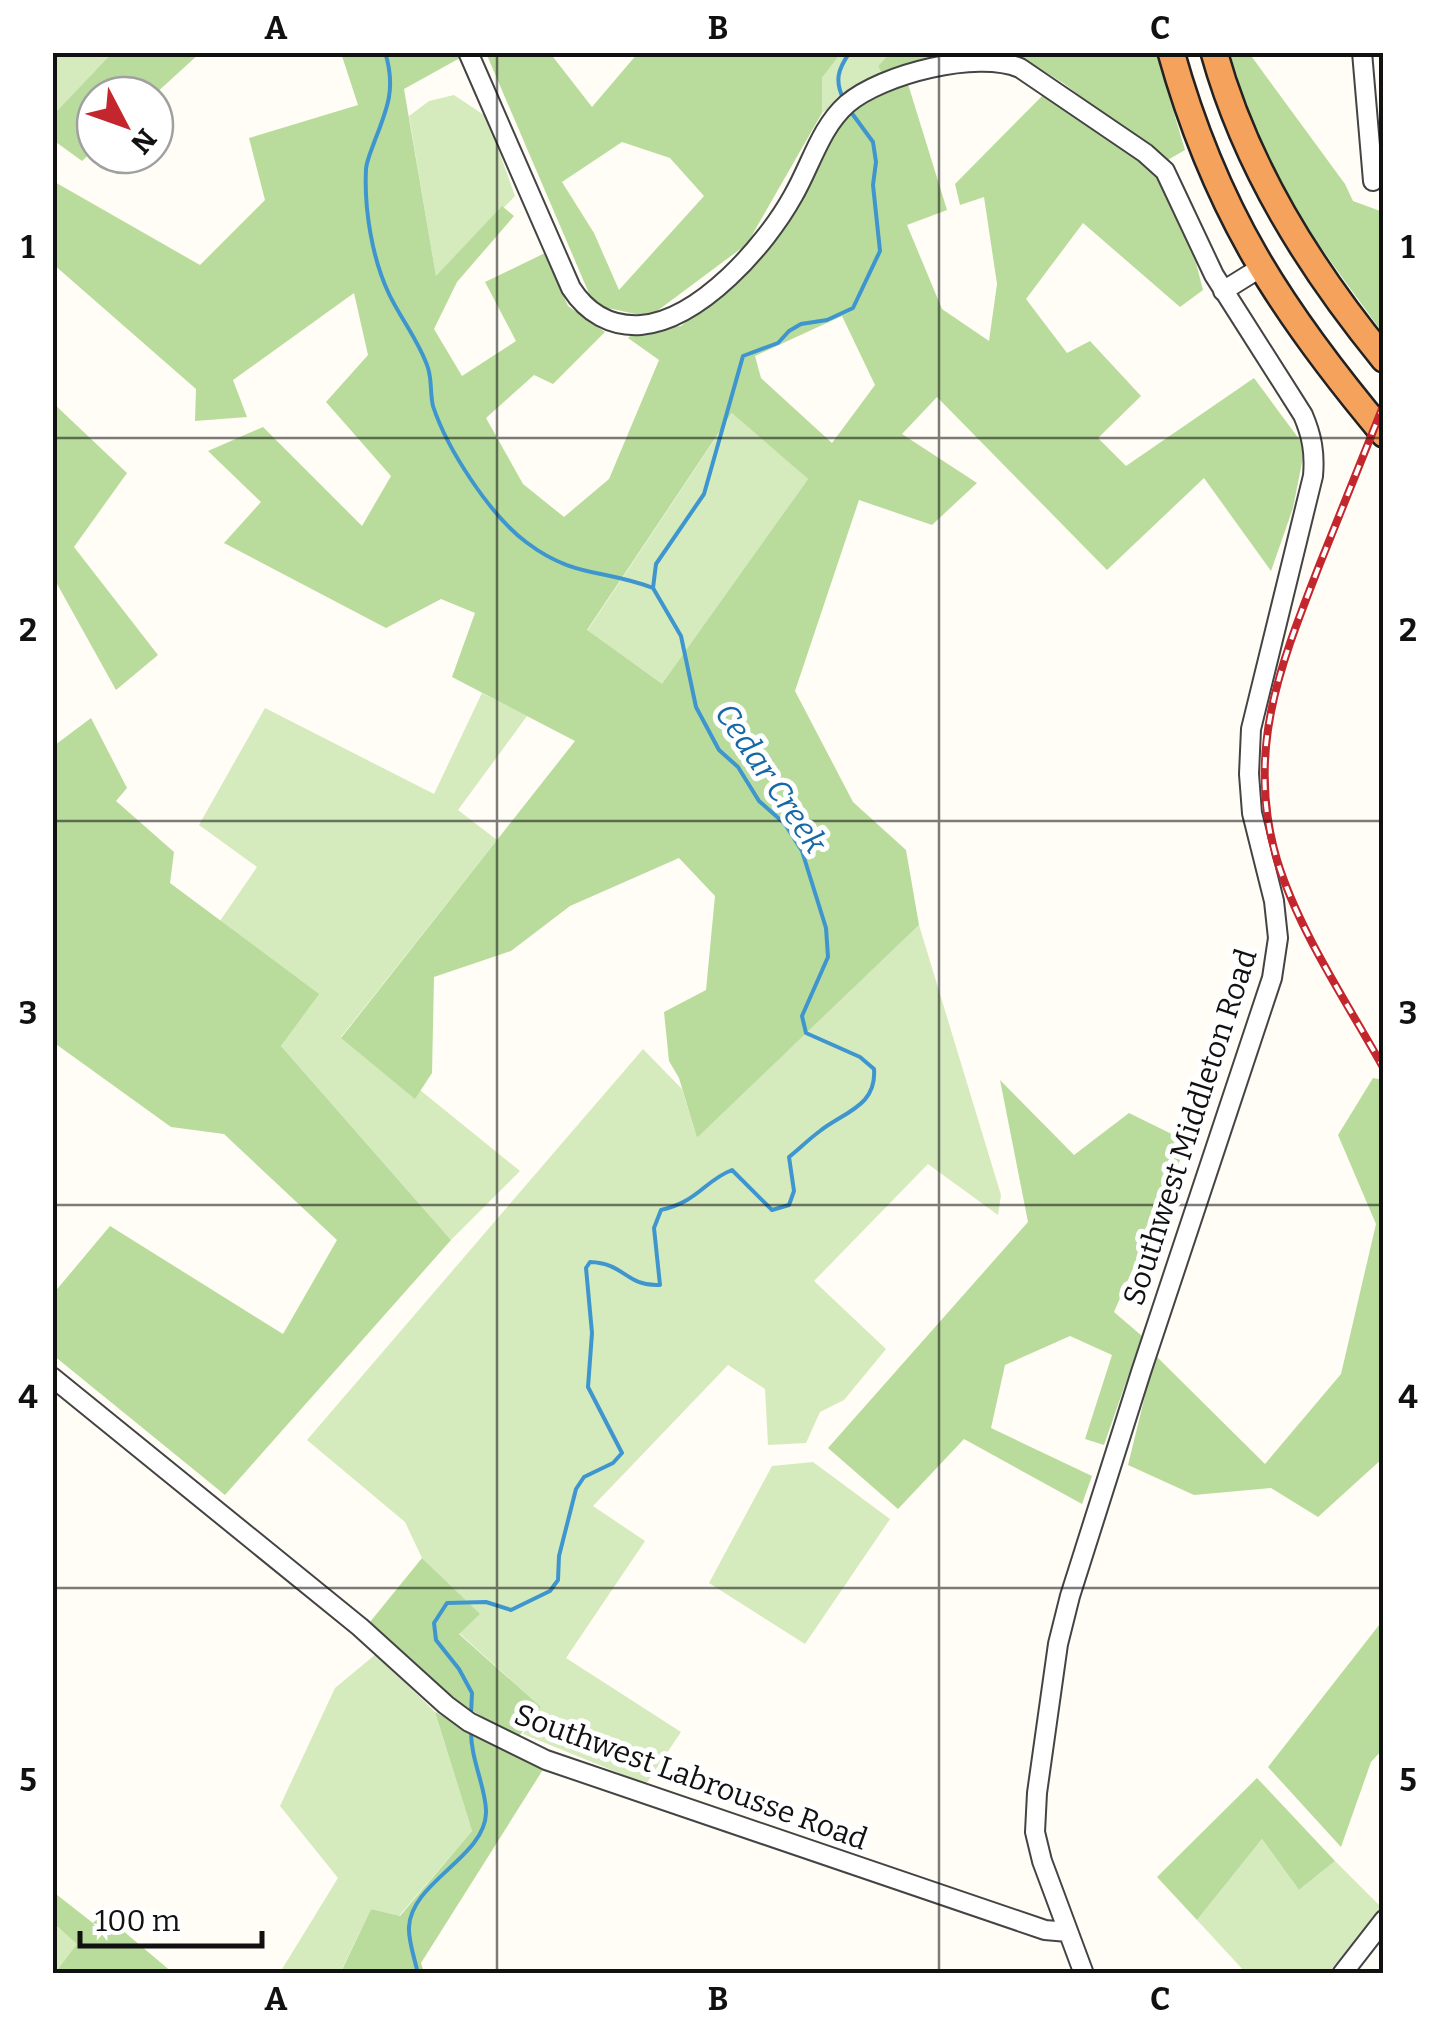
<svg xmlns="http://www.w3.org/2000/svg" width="1436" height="2026" font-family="Bitter,serif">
  <rect width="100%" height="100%" fill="#fffdf5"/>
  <path fill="#d5ebbd" d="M 53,53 L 112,53 L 53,115 Z
    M 841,53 L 890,53 L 878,66 L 882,74 L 822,113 L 822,78 Z
    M 454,95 L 487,117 L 515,196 L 436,277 L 409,116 L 429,101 Z
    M 733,412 L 808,479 L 662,685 L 587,631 Z
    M 482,693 L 527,716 L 458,810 L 497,840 L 341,1037 L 415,1098 L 420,1090 L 520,1171 L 451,1240 L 281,1046 L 318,994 L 220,921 L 257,867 L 199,825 L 265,708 L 434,794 Z
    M 919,925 L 1001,1195 L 998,1215 L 928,1164 L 814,1281 L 886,1349 L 844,1400 L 820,1412 L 806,1443 L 768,1445 L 765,1389 L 728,1365 L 593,1506 L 645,1541 L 566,1658 L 681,1732 L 646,1784 L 523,1734 L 541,1707 L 459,1633 L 479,1614 L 422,1558 L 405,1522 L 307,1440 L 643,1049 L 682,1089 L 697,1138 Z
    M 813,1462 L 890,1519 L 805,1644 L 709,1583 L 772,1466 Z
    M 376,1654 L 435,1712 L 472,1831 L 399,1916 L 371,1909 L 340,1973 L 279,1974 L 338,1878 L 280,1806 L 335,1688 Z
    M 1262,1839 L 1299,1890 L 1335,1861 L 1382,1908 L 1328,1973 L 1246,1973 L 1197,1920 Z
    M 52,1923 L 78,1944 L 55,1973 L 53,1973 Z"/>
  <path fill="#b9dc9c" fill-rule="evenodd" d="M 112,53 L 200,53 L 154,95 L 95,95 L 95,149 L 82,161 L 53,140 L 53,115 Z
    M 341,53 L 469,53 L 404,89 L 436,276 L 502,206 L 514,216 L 457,282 L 434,329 L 462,376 L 516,341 L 485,282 L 545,253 L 568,306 L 605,332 L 553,384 L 534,375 L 486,418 L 523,484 L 564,517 L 609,479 L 659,360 L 628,338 L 636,331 L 681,326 L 760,258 L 838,121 L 870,97 L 908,84 L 947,210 L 907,225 L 942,309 L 989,341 L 997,284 L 984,197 L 960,205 L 955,184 L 1046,92 L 1162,174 L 1188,232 L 1203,290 L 1180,307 L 1083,223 L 1026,299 L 1067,353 L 1090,341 L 1141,396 L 1098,438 L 1126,466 L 1254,378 L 1305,447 L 1293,508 L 1271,571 L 1204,478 L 1107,570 L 937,397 L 902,434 L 977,483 L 932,525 L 859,500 L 795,691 L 853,802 L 906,850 L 919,925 L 697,1138 L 679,1078 L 669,1061 L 664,1012 L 706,990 L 715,896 L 679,858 L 570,906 L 511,951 L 434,977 L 432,1073 L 415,1099 L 341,1038 L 575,741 L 452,677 L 475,613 L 441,599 L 386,628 L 224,543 L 261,502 L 208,451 L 263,427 L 362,526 L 391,476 L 326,402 L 368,355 L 354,293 L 233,380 L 247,417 L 195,421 L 196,389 L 53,264 L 53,181 L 200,265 L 265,200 L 249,138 L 358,105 ZM 842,316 L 875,385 L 832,443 L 761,378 L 755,356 ZM 732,413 L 808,479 L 662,684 L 587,630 Z
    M 486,53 L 550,53 L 592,107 L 638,53 L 841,53 L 822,78 L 822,113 L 747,244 L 649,317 L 594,305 ZM 622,142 L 670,158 L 704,196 L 619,290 L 594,233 L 562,182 Z
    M 890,53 L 956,53 L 882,74 L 878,66 Z
    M 1015,53 L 1156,53 L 1185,150 L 1166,161 L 1063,83 Z
    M 1230,53 L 1249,53 L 1345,184 L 1353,201 L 1383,212 L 1383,334 C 1356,295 1326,258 1302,218 C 1270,168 1246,109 1230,53 Z
    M 52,402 L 127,473 L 74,547 L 158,655 L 116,690 L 56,582 L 53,584 Z
    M 91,718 L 127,788 L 116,801 L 174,852 L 170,883 L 319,994 L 281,1046 L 451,1240 L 225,1495 L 53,1355 L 53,1294 L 110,1226 L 283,1334 L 337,1240 L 224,1134 L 171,1127 L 53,1042 L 53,744 L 55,745 Z
    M 1373,1078 L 1383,1080 L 1383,1458 L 1318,1517 L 1271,1488 L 1194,1495 L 1128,1465 L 1155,1355 L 1265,1464 L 1341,1374 L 1376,1224 L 1338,1135 Z
    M 1000,1080 L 1074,1155 L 1129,1113 L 1188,1142 L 1114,1312 L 1142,1336 L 1104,1445 L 1085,1439 L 1112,1355 L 1070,1336 L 1005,1365 L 991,1428 L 1092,1476 L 1082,1504 L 964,1439 L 898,1509 L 828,1448 L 1028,1222 Z
    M 422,1558 L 480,1614 L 459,1634 L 541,1707 L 517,1739 L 445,1693 L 370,1622 Z
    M 1383,1620 L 1383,1749 L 1371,1762 L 1341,1847 L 1268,1767 Z
    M 435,1712 L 544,1768 L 421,1963 L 424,1973 L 392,1973 L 391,1970 L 388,1973 L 340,1974 L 371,1909 L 400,1916 L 472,1831 Z
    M 1257,1778 L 1335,1861 L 1299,1890 L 1262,1839 L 1197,1920 L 1157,1877 Z
    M 52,1891 L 93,1923 L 102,1913 L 173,1973 L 55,1973 L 77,1944 L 53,1923 Z"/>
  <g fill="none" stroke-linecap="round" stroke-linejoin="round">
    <path stroke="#3f96cf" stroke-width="4" d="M 385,52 C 396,87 388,107 375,140 C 372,149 367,159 366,169 C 364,209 372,258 389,294 C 401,319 420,343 428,368 C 432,380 430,394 433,406 C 447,449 490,515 526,542 C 573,578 603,569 653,588
      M 844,100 C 834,81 838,69 850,52
      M 471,1714 L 472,1693 L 459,1669 L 436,1640 L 434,1623 L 447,1603 L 486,1602 L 511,1610 L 550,1591 L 558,1580 L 559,1556 L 576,1489 L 584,1477 L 613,1463 L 622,1453 L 588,1387 L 592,1333 L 586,1268 L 590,1262 C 625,1263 626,1287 660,1285 L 654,1228 L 661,1210 C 699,1201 704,1181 732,1170 L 772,1210 L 789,1205 L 794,1191 L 789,1157 C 799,1149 809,1139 820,1131 C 844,1112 877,1106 874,1069 L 860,1057 L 806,1033 L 802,1016 L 828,957 L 826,928 L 802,851 L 785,824 L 759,801 L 738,767 L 719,750 L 696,707 L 681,636 L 653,588 L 656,564 L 704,494 L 743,356 L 778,343 L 789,331 L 801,324 L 827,320 L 853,308 L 880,251 L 873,185 L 876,162 L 873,142 L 851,112
      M 418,1974 C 415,1959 408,1941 409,1927 C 411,1882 485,1857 486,1813 C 487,1790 470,1759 471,1729"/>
    <g stroke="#444" stroke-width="22">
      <path id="minor" d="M 468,52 L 571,288 C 587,313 611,327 641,325 C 700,320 766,245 793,196 C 811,165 820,128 847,104 C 882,74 977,50 1020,68 L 1145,153 L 1165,171 L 1214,275 L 1303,415 C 1312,436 1315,453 1313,476 L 1251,729 L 1249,774 L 1252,813 L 1274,901 L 1278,938 L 1272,978 L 1141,1372 L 1070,1596 L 1058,1644 L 1037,1793 L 1035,1832 L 1042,1861 L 1084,1974
        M 1362,52 L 1373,181
        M 1223,291 L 1260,268
        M 52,1377 L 360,1627 L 446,1705 L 469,1722 L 546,1760 L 1045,1930 L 1068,1932
        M 1342,1974 L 1384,1920"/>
    </g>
    <g stroke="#222" stroke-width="30">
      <path id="highway" d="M 1171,52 C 1215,210 1280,310 1384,434
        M 1214,52 C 1246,167 1309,267 1384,359"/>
    </g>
    <use href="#minor" stroke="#fff" stroke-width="18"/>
    <use href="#highway" stroke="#f5a25d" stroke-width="25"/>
    <g stroke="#c4262e" stroke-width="8">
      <path id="rail" d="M 1384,404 C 1362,458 1341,512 1319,566 C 1280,666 1245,752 1277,860 C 1299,932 1348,1004 1384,1069"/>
    </g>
    <use href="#rail" stroke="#fff" stroke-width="4" stroke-dasharray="11" stroke-linecap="butt"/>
  </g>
  <path fill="none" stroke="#111" stroke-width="2.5" stroke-opacity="0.55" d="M 497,52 L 497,1974M 939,52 L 939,1974M 52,438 L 1384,438M 52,821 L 1384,821M 52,1205 L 1384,1205M 52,1588 L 1384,1588"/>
  <g text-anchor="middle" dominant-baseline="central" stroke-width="10" stroke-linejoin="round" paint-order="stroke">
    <g font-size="30" fill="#111" stroke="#fff">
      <text transform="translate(1190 1127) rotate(-72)">Southwest Middleton Road</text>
      <text transform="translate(691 1777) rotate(20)">Southwest Labrousse Road</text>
    </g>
    <g font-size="32" font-style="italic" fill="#1768a6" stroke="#fff">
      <text transform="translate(771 778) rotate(56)">Cedar Creek</text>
    </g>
  </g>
  <rect width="1436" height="2026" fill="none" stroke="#ffffff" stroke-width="110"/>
  <g transform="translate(125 125) rotate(131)"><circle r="48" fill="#ffffff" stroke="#a0a0a0" stroke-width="2.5"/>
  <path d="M0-8L18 38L0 25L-18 38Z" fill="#c4262e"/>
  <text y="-15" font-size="28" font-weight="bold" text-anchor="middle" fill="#111111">N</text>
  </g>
  <path d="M80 1931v15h182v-15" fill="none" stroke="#111111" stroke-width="5"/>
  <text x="95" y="1931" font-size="30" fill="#111111" stroke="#ffffff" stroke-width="8" paint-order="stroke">100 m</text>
  <rect x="55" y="55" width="1326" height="1916" fill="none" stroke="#111" stroke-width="4"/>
  <g font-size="32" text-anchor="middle" font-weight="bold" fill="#111">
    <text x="276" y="39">A</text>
    <text x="718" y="39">B</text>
    <text x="1160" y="39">C</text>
    <text x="28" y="258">1</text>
    <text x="1408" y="258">1</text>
    <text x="28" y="641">2</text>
    <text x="1408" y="641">2</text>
    <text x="28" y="1024">3</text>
    <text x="1408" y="1024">3</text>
    <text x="28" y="1408">4</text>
    <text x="1408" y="1408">4</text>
    <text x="28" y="1791">5</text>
    <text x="1408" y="1791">5</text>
    <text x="276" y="2010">A</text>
    <text x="718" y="2010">B</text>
    <text x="1160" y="2010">C</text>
  </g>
</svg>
